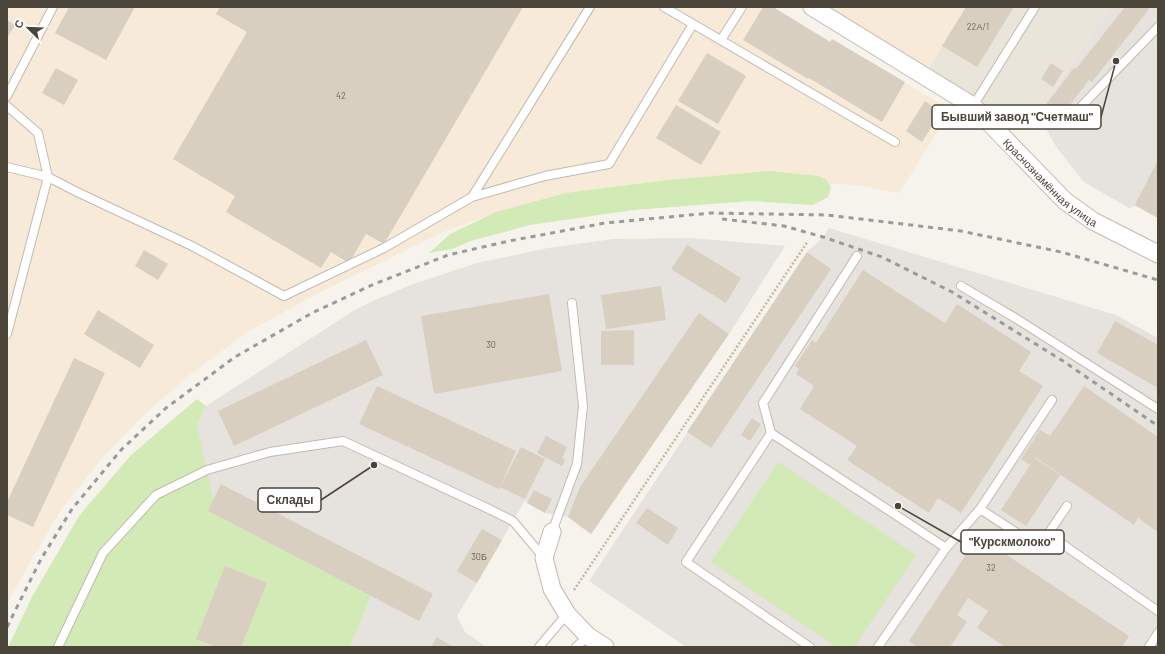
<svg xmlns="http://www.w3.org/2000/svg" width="1165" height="654" font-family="Barlow,sans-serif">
  <rect width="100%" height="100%" fill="#f6f3ec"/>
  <path fill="#eae5da" d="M 966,7 L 1110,7 L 1038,115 L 1027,126 L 980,113 L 924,76 Z"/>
  <path fill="#f7ead8" d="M 7,7 L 773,7 L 830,41 L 832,39 L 951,110 L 899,193 L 856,185 L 697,178 L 501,211 L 443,232 L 321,292 L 249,331 L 191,374 L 146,413 L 104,456 L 61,510 L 15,588 L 7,604 Z
    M 812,7 L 966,7 L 924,76 Z"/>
  <path fill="#e6e2dd" d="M 1110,7 L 1158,7 L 1158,218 L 1135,206 L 1129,208 L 1084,182 L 1057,148 L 1038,115 Z
    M 829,228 L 1116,315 L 1158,338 L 1158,647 L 686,647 L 589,581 L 807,252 L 823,237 Z
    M 691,238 L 785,246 L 729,334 L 591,534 L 568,517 L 545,513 L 527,503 L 525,500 L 477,583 L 457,616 L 465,632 L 487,647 L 350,647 L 371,596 L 208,511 L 197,425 L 206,406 L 353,311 L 375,300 L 413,284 L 477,263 L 548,248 L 613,239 Z"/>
  <path fill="#d2eab5" d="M 770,171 L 819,176 L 827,180 L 831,188 L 828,197 L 813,205 L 751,201 L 633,210 L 530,225 L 471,241 L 452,249 L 429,253 L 450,234 L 496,212 L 566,193 L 669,180 Z
    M 197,399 L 206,406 L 197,425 L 213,500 L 208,511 L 371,596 L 350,647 L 8,647 L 33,595 L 79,516 L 131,455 Z
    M 778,462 L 916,555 L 854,647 L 836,647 L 711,562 Z"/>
  <path fill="#d8cfc1" d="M 69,7 L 135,7 L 106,60 L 55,33 Z
    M 220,7 L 523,7 L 384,244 L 366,234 L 349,263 L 331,252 L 321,268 L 226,212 L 235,196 L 173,159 L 247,32 L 216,14 Z
    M 763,7 L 773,7 L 830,42 L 832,39 L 905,82 L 882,122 L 809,78 L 808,79 L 743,40 Z
    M 966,7 L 1014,7 L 977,67 L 942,46 Z
    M 1125,7 L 1146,7 L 1149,9 L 1092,82 L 1089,80 L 1053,127 L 1038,115 L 1074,68 L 1076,69 Z
    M 7,20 L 15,25 L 7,38 Z
    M 707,53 L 746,76 L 718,124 L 678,101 Z
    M 1051,63 L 1063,71 L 1053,87 L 1041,79 Z
    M 56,68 L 78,80 L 64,105 L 42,93 Z
    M 925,101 L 941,112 L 922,142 L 906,131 Z
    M 676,105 L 721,132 L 701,165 L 656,138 Z
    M 1158,160 L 1158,218 L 1135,205 Z
    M 687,245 L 741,278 L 726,303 L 671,269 Z
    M 144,250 L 168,264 L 158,280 L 135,266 Z
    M 807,252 L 831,269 L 711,448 L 687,432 Z
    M 863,270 L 945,323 L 957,304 L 1031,352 L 1019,371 L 1043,386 L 961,513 L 938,498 L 929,513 L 847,460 L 857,446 L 800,409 L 814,386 L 796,374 L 799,369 L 795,366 L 812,340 L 816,343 Z
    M 661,286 L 666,320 L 606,329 L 601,295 Z
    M 549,294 L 562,371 L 434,394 L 421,316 Z
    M 98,310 L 154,345 L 140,368 L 84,334 Z
    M 699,313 L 729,334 L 591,534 L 568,517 L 580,487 Z
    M 1115,321 L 1158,345 L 1158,388 L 1097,353 Z
    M 634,330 L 634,365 L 601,365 L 601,331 Z
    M 366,340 L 383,375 L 234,446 L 218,411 Z
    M 74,358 L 105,373 L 33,527 L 7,515 L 7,502 Z
    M 377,386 L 516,451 L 499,489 L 359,424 Z
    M 1084,386 L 1158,437 L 1158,532 L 1138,518 L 1134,525 L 1035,457 L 1035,458 L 1060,475 L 1026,526 L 1001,510 L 1030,465 L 1021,459 L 1040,430 L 1050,436 Z
    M 752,418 L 761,424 L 750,441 L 741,435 Z
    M 546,436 L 567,447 L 562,458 L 565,460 L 562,466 L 537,453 Z
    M 521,447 L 545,459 L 525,499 L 500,487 Z
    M 221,484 L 433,594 L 419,621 L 208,511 Z
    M 534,490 L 552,499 L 545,513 L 527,503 Z
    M 647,508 L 678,528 L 668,545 L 636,523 Z
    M 482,529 L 502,540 L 477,583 L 457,571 Z
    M 978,536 L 1129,636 L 1122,647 L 1005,647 L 977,628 L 988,611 L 968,598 L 957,615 L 967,622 L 950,647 L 917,647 L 909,641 Z
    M 225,566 L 267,583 L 241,647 L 218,647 L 196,639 Z
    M 437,637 L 453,647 L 431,647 Z"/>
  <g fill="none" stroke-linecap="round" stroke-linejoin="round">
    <g stroke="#c2bbae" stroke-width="10">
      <path id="service" d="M 664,7 L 895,142
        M 721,40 L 742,7
        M 7,96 L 53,7
        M 7,106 L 38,133 L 48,177 L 7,334
        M 973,106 L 1035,7
        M 1070,118 L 1158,27
        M 7,167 L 48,177 L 77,192 L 192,246 L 284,296 L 384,248 L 472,197 L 590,7
        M 472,197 L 545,176 L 609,164 L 693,24
        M 857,256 L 763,403 L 771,433 L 946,548 L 878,647
        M 961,286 L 1017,319 L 1158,409
        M 771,433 L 686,562 L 810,647
        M 1067,506 L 1048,534 L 1158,611
        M 980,509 L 1052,400
        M 552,532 L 577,464 L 583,406 L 572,303
        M 946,548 L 980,509 L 1023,537 L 1048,534
        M 58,647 L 103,553 L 156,495 L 207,470 L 270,452 L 343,441 L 491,510 L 513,521 L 544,558
        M 539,647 L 567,614
        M 576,647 L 588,636
        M 1149,647 L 1158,633"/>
    </g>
    <g stroke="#c2bbae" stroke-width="19">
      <g id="minor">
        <path id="s1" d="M 812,7 L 973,106 L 1065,201 L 1093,221 L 1158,254"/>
        <path d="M 552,532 L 544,558 L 552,589 L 567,614 L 588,636 L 605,647"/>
      </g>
    </g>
    <path stroke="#c4b79f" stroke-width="2.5" stroke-dasharray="2 2" stroke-linecap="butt" d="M 574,590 L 808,241"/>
    <use href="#service" stroke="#fff" stroke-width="8"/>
    <use href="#minor" stroke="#fff" stroke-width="17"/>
    <path stroke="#9a9a9a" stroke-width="3" stroke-dasharray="5 5" stroke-linecap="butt" d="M 722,219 L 784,226 L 823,237 L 882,257 L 952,292 L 1063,361 L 1158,426
      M 7,627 L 41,559 L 72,509 L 121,450 L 166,408 L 235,357 L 312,313 L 372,285 L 448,255 L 509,241 L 605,223 L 711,213 L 827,215 L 961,231 L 1061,252 L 1158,280"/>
  </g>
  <g text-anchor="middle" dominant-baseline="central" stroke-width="3" stroke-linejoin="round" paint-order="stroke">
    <g font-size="9" fill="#6e675b">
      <text x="978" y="26">22А/1</text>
      <text x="341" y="95">42</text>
      <text x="491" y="344">30</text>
      <text x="479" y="556">30Б</text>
      <text x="991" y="567">32</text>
    </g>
    <g font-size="11" fill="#4b4439" stroke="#fff">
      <text stroke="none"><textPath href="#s1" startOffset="298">Краснознамённая улица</textPath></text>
    </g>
  </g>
  <path fill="none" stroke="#4b4439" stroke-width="1.5" d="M1116 61L1101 117M374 465L321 500M898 506L961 542"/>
  <g fill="#4b4439" stroke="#fff" stroke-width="1.5">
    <circle cx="1116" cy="61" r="4"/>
    <circle cx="374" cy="465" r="4"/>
    <circle cx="898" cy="506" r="4"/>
  </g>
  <g fill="#fff" stroke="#4b4439" stroke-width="1.5">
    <rect x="932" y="105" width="169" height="24" rx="4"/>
    <rect x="258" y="488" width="63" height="24" rx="4"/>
    <rect x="961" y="530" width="103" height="24" rx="4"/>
  </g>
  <g font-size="12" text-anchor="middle" font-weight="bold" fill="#4b4439">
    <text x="1017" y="121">Бывший завод "Счетмаш"</text>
    <text x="290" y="504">Склады</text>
    <text x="1012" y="546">"Курскмолоко"</text>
  </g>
  <rect width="1165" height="654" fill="none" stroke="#4b4439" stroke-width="16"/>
  <g transform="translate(28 28) rotate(293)" stroke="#ffffff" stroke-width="3" paint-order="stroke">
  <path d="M0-3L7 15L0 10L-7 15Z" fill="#4b4439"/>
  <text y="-6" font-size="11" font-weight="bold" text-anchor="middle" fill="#4b4439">С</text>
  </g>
</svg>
